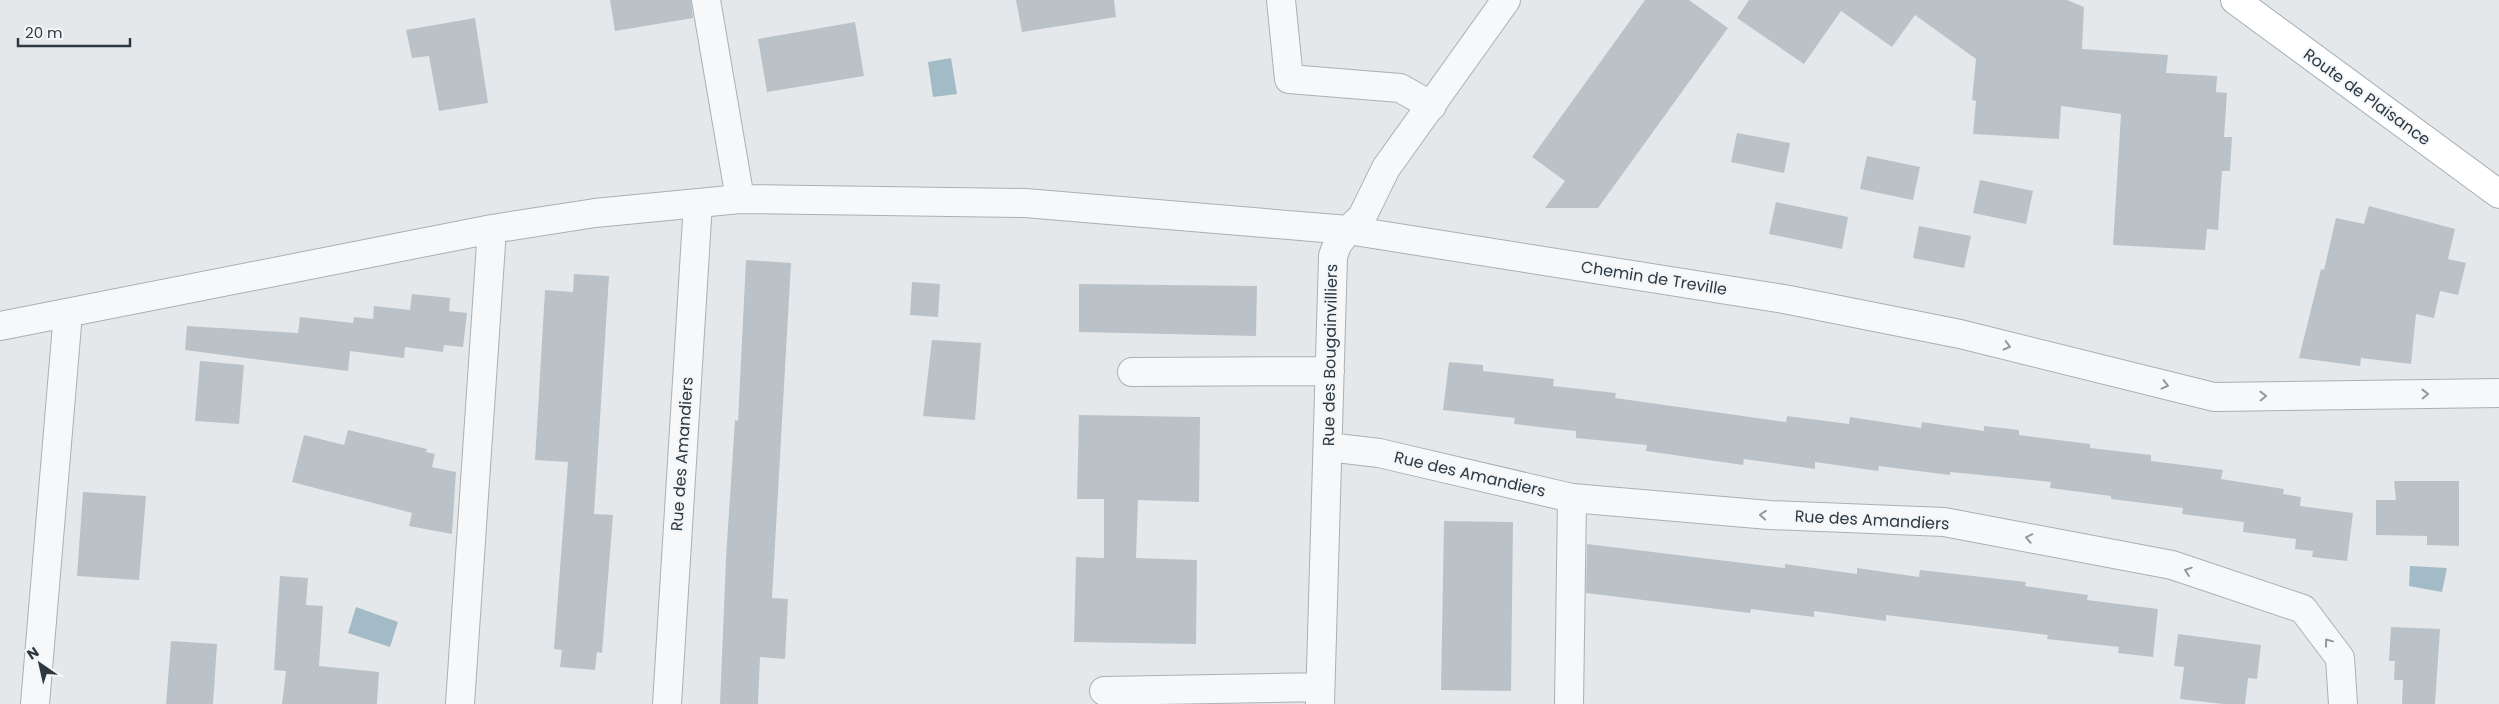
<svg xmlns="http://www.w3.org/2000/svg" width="2499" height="704" font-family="Poppins,sans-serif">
  <rect width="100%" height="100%" fill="#e4e8ea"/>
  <path fill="#a3bbc6" d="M 951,58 L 957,94 L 933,97 L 928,62 Z
    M 2410,566 L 2447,568 L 2442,592 L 2409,586 Z
    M 356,607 L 398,622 L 390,647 L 348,633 Z"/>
  <path fill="#bbc2c7" d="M 610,0 L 691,0 L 693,18 L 615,31 Z
    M 1016,0 L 1114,0 L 1116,17 L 1022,32 Z
    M 1645,0 L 1689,0 L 1728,28 L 1598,208 L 1545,208 L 1565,181 L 1532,157 Z
    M 1749,0 L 2067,0 L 2084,7 L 2082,49 L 2168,55 L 2166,73 L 2217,76 L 2216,92 L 2227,93 L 2224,137 L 2232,137 L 2230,171 L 2222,171 L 2218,230 L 2207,229 L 2205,250 L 2113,245 L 2121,114 L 2061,106 L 2059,139 L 1973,134 L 1976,101 L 1972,100 L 1976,59 L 1915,15 L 1892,47 L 1841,11 L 1804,64 L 1737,18 Z
    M 475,18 L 488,103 L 439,111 L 429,56 L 412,58 L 406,30 Z
    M 855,22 L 864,76 L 767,92 L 758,39 Z
    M 1737,133 L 1790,143 L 1784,173 L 1731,162 Z
    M 1867,156 L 1920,167 L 1913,200 L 1860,189 Z
    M 1980,180 L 2033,191 L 2026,224 L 1973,213 Z
    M 1776,202 L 1848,217 L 1842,249 L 1769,234 Z
    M 2369,206 L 2455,229 L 2448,259 L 2466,263 L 2458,295 L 2440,291 L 2434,318 L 2416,314 L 2411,364 L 2361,358 L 2360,366 L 2299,358 L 2321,269 L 2324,270 L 2336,218 L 2364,224 Z
    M 1919,226 L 1971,236 L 1964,268 L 1913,258 Z
    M 746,260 L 791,263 L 772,598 L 788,599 L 785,659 L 760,657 L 758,704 L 720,704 L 726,558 L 735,420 L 738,421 Z
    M 574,274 L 609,276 L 594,514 L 613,515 L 602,653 L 597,652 L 595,670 L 560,667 L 562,650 L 554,649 L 568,462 L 535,460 L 545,290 L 573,292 Z
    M 912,282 L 940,284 L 938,317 L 910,315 Z
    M 1079,284 L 1257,286 L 1256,336 L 1079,332 Z
    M 412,294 L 450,298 L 449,311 L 467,313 L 463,347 L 444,345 L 443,352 L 405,347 L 404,358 L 350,351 L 348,371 L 185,350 L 187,326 L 298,333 L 300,317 L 353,323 L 354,317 L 373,319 L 374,306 L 410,310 Z
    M 932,340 L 981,343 L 975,420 L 923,416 Z
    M 200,361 L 244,365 L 239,424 L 195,421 Z
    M 1449,362 L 1483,365 L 1483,371 L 1554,379 L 1553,386 L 1616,393 L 1615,398 L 1786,422 L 1787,416 L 1849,424 L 1850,417 L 1921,428 L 1922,422 L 1984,431 L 1984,426 L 2019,430 L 2019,435 L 2090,444 L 2090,448 L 2151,455 L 2151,461 L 2223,470 L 2221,479 L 2284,489 L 2283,494 L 2301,497 L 2300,506 L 2353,513 L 2347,561 L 2312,557 L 2313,551 L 2295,549 L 2296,539 L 2243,532 L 2244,522 L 2182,514 L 2183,508 L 2111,499 L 2111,496 L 2050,488 L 2051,482 L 1950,472 L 1950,475 L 1879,466 L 1878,471 L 1815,462 L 1815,469 L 1744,459 L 1743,465 L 1646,451 L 1647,445 L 1576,438 L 1576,431 L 1514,424 L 1515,418 L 1443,410 Z
    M 1079,415 L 1200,417 L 1199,502 L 1138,500 L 1136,558 L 1197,560 L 1196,644 L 1074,642 L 1076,557 L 1104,558 L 1104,499 L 1077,499 Z
    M 348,430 L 427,449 L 426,452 L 435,454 L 432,467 L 456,472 L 452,534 L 409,526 L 412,513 L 292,482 L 304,435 L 344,445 Z
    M 2394,481 L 2459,481 L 2459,546 L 2427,545 L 2427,536 L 2376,535 L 2376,500 L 2396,500 Z
    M 83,492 L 146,496 L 139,580 L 77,576 Z
    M 1444,521 L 1513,522 L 1511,691 L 1441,690 Z
    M 1587,544 L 1785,568 L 1785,564 L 1857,574 L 1857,568 L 1919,577 L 1920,570 L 2026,582 L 2025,586 L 2088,595 L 2087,600 L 2158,609 L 2153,657 L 2118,653 L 2119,647 L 2047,639 L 2048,635 L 1886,615 L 1886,621 L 1814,611 L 1814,617 L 1751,609 L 1750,613 L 1586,593 Z
    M 280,576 L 308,578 L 306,605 L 323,606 L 319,666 L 379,672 L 377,704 L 282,704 L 286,671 L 274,670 Z
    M 2391,627 L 2440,629 L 2435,704 L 2402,704 L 2403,680 L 2394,680 L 2395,661 L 2389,661 Z
    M 2178,634 L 2261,645 L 2257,679 L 2248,678 L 2245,704 L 2223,704 L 2180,699 L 2184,667 L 2174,666 Z
    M 171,641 L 217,644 L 213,704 L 166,704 Z"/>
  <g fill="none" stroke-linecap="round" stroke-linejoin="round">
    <g stroke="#a9b0b4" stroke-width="30">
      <path id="minor" d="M 706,0 L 740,199
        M 1281,0 L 1289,79 L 1400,88 L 1432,106
        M 0,326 L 492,229 L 595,213 L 740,199 L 1025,203 L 1348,230 L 1784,299 L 1960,334 L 2214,397 L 2499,393
        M 1132,372 L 1330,371
        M 1328,447 L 1379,453 L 1572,498 L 1769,515 L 1944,522 L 2172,565 L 2303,609 L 2340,658 L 2343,704
        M 1104,691 L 1320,687
        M 35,704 L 68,313
        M 460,704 L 492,229
        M 667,704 L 698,203
        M 1320,704 L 1333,256 L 1337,245 L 1348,230 L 1362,217 L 1386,168 L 1506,0
        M 1569,704 L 1572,498"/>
    </g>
    <g stroke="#a4aeb5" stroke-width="30">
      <path id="major" d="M 2235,0 L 2499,194"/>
    </g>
    <use href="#minor" stroke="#f6f8f9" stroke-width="28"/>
    <use href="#major" stroke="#fff" stroke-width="28"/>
  </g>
  <defs><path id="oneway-chevron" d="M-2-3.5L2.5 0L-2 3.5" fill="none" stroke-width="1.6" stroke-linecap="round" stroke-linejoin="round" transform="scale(1.25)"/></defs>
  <g stroke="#92989d">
    <use href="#oneway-chevron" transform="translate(2007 346) rotate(14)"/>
    <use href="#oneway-chevron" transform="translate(2165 385) rotate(14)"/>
    <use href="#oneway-chevron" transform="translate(2425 394) rotate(-1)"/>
    <use href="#oneway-chevron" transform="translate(2263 396) rotate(-1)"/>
    <use href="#oneway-chevron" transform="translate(1763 515) rotate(-175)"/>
    <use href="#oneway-chevron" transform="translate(2029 538) rotate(-169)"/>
    <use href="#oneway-chevron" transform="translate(2188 571) rotate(-161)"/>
    <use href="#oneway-chevron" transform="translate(2328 642) rotate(-127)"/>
  </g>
  <g text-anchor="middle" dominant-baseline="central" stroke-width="4" stroke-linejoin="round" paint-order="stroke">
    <g font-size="16" fill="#2d3841" stroke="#f3f6f8">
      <text transform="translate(2367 97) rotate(36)">Route de Plaisance</text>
      <text transform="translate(1654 278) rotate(9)">Chemin de Treville</text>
      <text transform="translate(1330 355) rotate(-89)">Rue des Bougainvilliers</text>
      <text transform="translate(682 454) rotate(-86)">Rue des Amandiers</text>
      <text transform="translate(1470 474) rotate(13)">Rue des Amandiers</text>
      <text transform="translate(1872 520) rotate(3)">Rue des Amandiers</text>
    </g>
  </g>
  <g transform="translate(40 664) rotate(326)" stroke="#f3f6f8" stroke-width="4" paint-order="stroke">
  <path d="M0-4L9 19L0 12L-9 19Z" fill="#2d3841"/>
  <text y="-8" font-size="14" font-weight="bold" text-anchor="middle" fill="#2d3841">N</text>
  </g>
  <path d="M18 38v8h112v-8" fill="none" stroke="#2d3841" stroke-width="2.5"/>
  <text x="25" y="38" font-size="15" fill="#2d3841" stroke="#f3f6f8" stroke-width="4" paint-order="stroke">20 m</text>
</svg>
